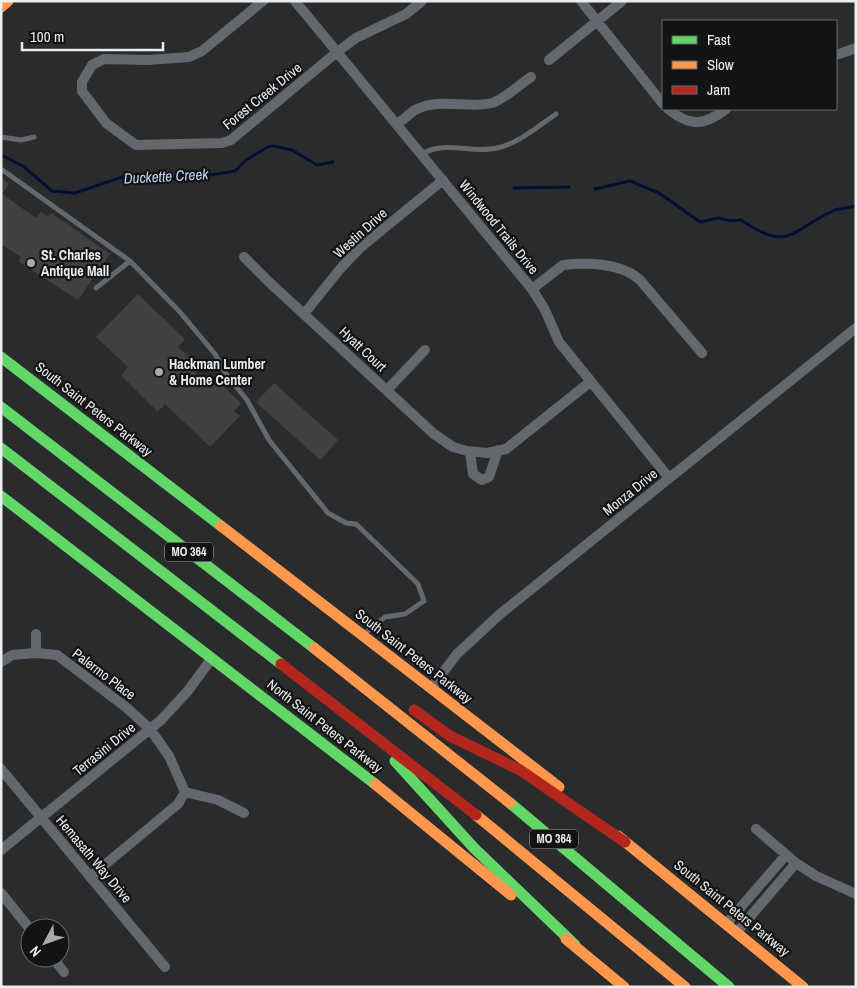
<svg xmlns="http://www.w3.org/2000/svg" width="857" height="988" font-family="'Archivo Narrow',sans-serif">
  <rect width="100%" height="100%" fill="#2a2b2c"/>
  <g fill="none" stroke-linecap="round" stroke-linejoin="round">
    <path stroke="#060d35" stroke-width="3" d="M 1,155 L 23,166 L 52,191 L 75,193 L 128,175 L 160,175 L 172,179 L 185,172 L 204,176 L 235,171 L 246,160 L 268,147 L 273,146 L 292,150 L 317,165 L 333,162
      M 514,188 L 569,187
      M 595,189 L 630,181 L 659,193 L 700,222 L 718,218 L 731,221 L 741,220 C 790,253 789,231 833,211 C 839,208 848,208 856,206"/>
  </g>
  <path fill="#404142" d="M 1,178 L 9,184 L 2,194 L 36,218 L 41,212 L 48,217 L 51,213 L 110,254 L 78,300 L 18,261 L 21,257 L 1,244 Z
    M 138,294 L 185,339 L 178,347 L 196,363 L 191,368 L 211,388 L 218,381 L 241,403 L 234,411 L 240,416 L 210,447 L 165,404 L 158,412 L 121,375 L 128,367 L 96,337 Z
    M 274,383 L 338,440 L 320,460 L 256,402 Z"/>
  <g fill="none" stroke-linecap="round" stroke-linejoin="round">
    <path stroke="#64676e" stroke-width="5" d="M 1,137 L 21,140 L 34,137
      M 422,154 C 444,140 472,154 497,148 C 518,144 538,126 556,114
      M 1,169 L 130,261
      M 96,288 L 130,261 L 179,311 L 215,354 L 226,374 L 247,400 L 269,440 L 328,513 L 346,523 L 356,524 L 418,584 L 424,601 L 405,614 L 385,617 L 364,634"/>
    <path stroke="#64676e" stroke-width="10" d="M 263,1 L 202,51 L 189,57 L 148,60 L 104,59 L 92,65 L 82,82 L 82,91 L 106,123 L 136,145 L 222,143 L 231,140 L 337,52 L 356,38 L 406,14 L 422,1
      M 295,1 L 532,289 L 545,310 L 559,342 L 669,478
      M 581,1 L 663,104
      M 836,55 L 856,48
      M 549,60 L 622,1
      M 668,109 C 690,127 704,126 726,109
      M 397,124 C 403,120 409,114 415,110 C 439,97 467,109 492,103 C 505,99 520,84 531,77
      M 244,257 L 269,282 L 434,434 L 453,447 L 467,451 L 487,453 L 506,449 L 590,382
      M 532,289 L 563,265 C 587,262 622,263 640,280 L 702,353
      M 304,314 L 340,269 L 360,248 L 443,180
      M 387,390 L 425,350
      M 470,452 L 473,474 L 482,480 L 489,477 L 498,450
      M 36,653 L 36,634
      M 1,662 L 12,655 L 36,653 L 57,655 L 127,708 L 150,729 L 169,756 L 185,792 L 178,804 L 90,877
      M 431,688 L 457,654 L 499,615 L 856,328
      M 1,769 L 165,967
      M 185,792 L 218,800 L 244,813
      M 756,829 L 796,863 L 816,876 L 856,894
      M 1,850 L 160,721 L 187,692 L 212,658
      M 1,893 L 30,929
      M 727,923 L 786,855
      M 737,932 L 796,863
      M 53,958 L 64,972"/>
    <path stroke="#63d668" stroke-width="11" d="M 1,357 L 221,526
      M 1,407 L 314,648
      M 1,448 L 281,664
      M 1,496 L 375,784
      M 395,761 L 474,848 L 575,945
      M 510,803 L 729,987"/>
    <path stroke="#ff974d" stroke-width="11" d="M 1,7 L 8,1
      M 221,526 L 559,787
      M 314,648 L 510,803
      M 375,784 L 511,895
      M 476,815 L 685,987
      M 618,836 L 803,987
      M 566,939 L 624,987"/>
    <path stroke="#b3261e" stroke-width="11" d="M 281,664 L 476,815
      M 414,710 L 450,736 L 520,770 L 625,842"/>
  </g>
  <g fill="#a8a9ab" stroke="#121314" stroke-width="2">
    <circle cx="31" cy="263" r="5"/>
    <circle cx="159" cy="372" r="5"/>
  </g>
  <g text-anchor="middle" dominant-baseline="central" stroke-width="4.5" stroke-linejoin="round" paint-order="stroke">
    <g fill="#121314" stroke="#abacad" stroke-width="1">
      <rect x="165" y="542.5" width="48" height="19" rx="4"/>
      <rect x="530" y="829.5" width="48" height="19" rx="4"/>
    </g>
    <g font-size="12" font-weight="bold" fill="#ecedef">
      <text x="189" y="552">MO 364</text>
      <text x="554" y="839">MO 364</text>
    </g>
    <g font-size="14" fill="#ecedef" stroke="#121314">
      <text transform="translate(262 96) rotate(-39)">Forest Creek Drive</text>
      <text transform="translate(499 227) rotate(51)">Windwood Trails Drive</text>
      <text transform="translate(360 233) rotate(-42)">Westin Drive</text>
      <text transform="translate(363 349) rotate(43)">Hyatt Court</text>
      <text transform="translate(94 409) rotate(38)">South Saint Peters Parkway</text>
      <text transform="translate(630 492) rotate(-39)">Monza Drive</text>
      <text transform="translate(414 656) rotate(38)">South Saint Peters Parkway</text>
      <text transform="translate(104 674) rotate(37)">Palermo Place</text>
      <text transform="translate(325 726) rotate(38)">North Saint Peters Parkway</text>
      <text transform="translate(104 749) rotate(-39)">Terrasini Drive</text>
      <text transform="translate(94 859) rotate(50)">Hemasath Way Drive</text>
      <text transform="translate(732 908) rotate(39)">South Saint Peters Parkway</text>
    </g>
    <g font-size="14" font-weight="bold" fill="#ecedef" stroke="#121314" text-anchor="start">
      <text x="41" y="255">St. Charles<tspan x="41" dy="16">Antique Mall</tspan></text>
      <text x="169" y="364">Hackman Lumber<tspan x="169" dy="16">&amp; Home Center</tspan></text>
    </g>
    <g font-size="15" font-style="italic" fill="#c3d2f2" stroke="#121314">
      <text transform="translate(166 176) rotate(-3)">Duckette Creek</text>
    </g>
  </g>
  <rect width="857" height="988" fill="none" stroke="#ecedef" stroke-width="5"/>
  <rect x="662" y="20" width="175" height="90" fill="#121314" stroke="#696a6c"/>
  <rect x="672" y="36" width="25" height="8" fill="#63d668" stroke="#696a6c"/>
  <text x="707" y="45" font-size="15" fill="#ecedef">Fast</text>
  <rect x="672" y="61" width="25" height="8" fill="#ff974d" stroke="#696a6c"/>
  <text x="707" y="70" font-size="15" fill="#ecedef">Slow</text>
  <rect x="672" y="86" width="25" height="8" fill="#b3261e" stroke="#696a6c"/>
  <text x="707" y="95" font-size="15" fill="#ecedef">Jam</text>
  <g transform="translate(45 943) rotate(229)"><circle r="24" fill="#121314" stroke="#696a6c"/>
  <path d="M0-4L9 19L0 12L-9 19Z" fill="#a8a9ab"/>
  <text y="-8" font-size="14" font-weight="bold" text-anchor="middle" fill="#ecedef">N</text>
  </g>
  <path d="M22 42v8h141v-8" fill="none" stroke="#ecedef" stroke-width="2.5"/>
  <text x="30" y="42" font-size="15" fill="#ecedef" stroke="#121314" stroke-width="4" paint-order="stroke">100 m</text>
</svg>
